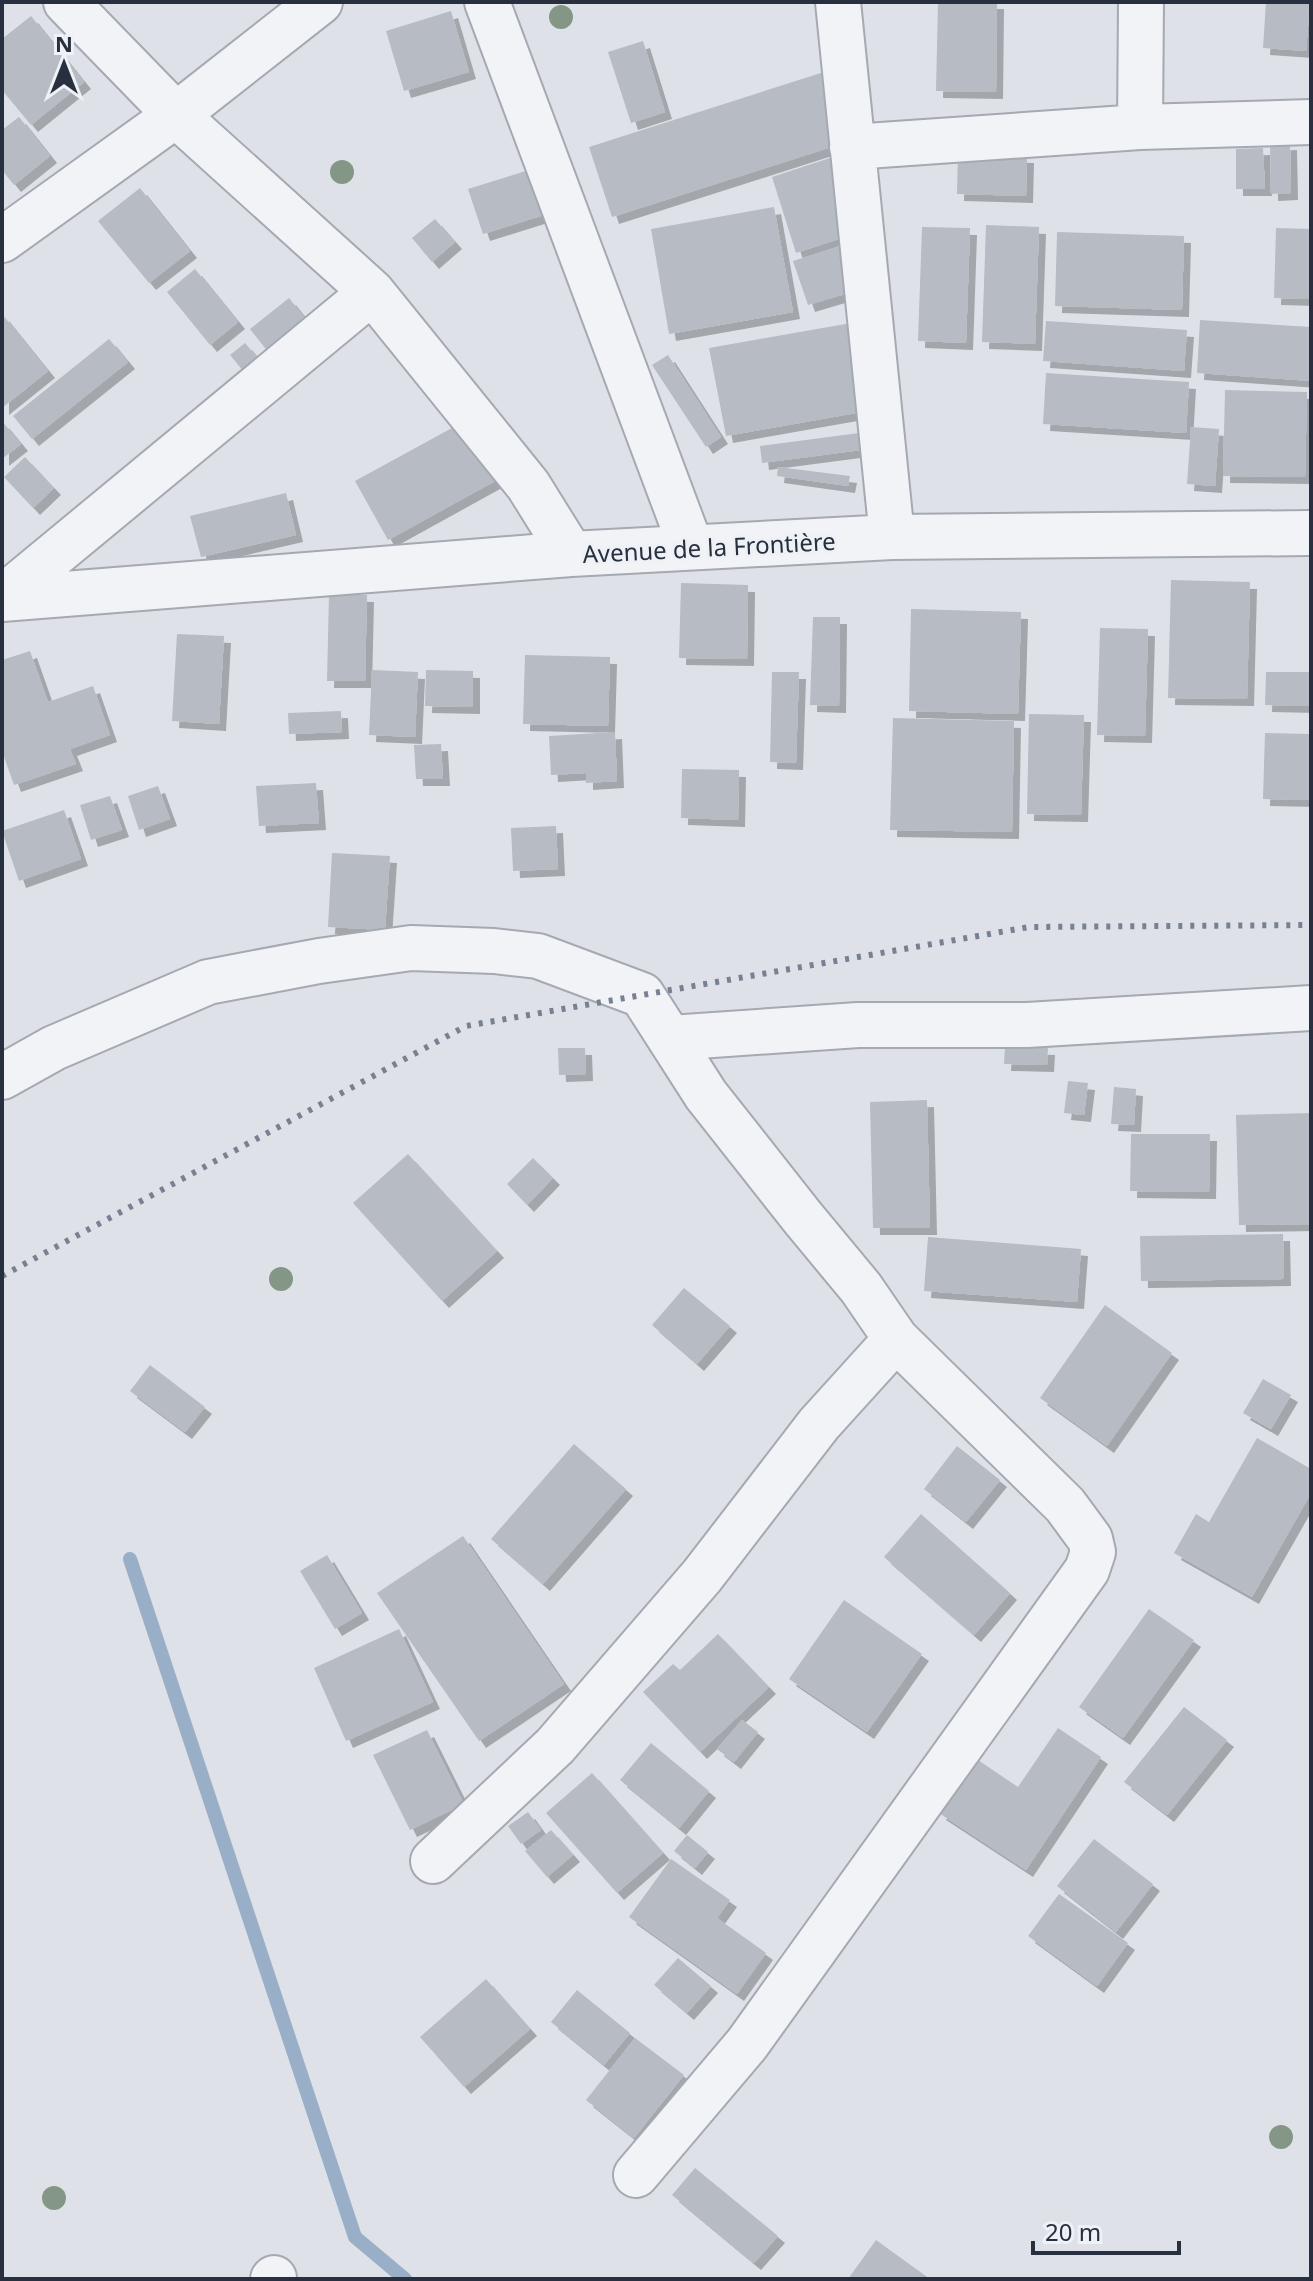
<svg xmlns="http://www.w3.org/2000/svg" width="1313" height="2281" font-family="'Noto Sans',sans-serif">
  <defs>
    <filter id="shadow"><feDropShadow dx="7" dy="7" stdDeviation="0" flood-color="#0004"/></filter>
  </defs>
  <rect width="100%" height="100%" fill="#dee2e8"/>
  <g fill="none" stroke-linecap="round" stroke-linejoin="round">
    <path stroke="#99afc8" stroke-width="14" d="M 130,1559 L 355,2237 L 405,2279"/>
  </g>
  <path fill="#b6bbc4" filter="url(#shadow)" d="M 938,2 L 997,2 L 996,92 L 936,91 Z
    M 1266,2 L 1310,2 L 1306,51 L 1263,48 Z
    M 451,11 L 469,72 L 404,91 L 386,31 Z
    M 31,16 L 84,82 L 31,125 L 2,90 L 2,39 Z
    M 643,41 L 665,112 L 631,123 L 608,52 Z
    M 824,72 L 847,142 L 612,217 L 589,147 Z
    M 19,117 L 50,156 L 14,185 L 2,170 L 2,130 Z
    M 1290,143 L 1291,193 L 1271,194 L 1270,144 Z
    M 1263,148 L 1265,189 L 1236,189 L 1236,149 Z
    M 958,154 L 1027,156 L 1026,196 L 957,194 Z
    M 833,157 L 857,233 L 796,253 L 772,177 Z
    M 532,169 L 547,214 L 483,234 L 468,189 Z
    M 140,188 L 190,251 L 149,283 L 98,221 Z
    M 774,207 L 793,312 L 669,334 L 651,229 Z
    M 435,219 L 455,242 L 432,262 L 412,238 Z
    M 986,225 L 1039,227 L 1035,344 L 982,342 Z
    M 922,227 L 970,228 L 966,343 L 918,341 Z
    M 1276,228 L 1311,229 L 1311,299 L 1274,298 Z
    M 1057,232 L 1184,236 L 1182,310 L 1055,306 Z
    M 850,243 L 865,288 L 808,305 L 793,261 Z
    M 195,269 L 238,322 L 210,345 L 167,292 Z
    M 289,298 L 308,322 L 269,353 L 250,329 Z
    M 2,314 L 48,371 L 2,408 Z
    M 1200,320 L 1311,327 L 1311,381 L 1197,373 Z
    M 1046,321 L 1187,330 L 1184,371 L 1043,361 Z
    M 857,322 L 873,410 L 726,436 L 709,348 Z
    M 109,339 L 128,362 L 32,439 L 13,416 Z
    M 245,343 L 259,360 L 244,372 L 230,355 Z
    M 668,355 L 721,437 L 706,447 L 652,365 Z
    M 1046,373 L 1189,382 L 1186,433 L 1043,424 Z
    M 1225,390 L 1307,392 L 1305,477 L 1223,476 Z
    M 472,417 L 504,476 L 388,540 L 355,481 Z
    M 2,421 L 21,444 L 2,459 Z
    M 1191,427 L 1219,429 L 1215,486 L 1187,484 Z
    M 859,433 L 861,450 L 762,463 L 760,446 Z
    M 25,457 L 54,488 L 33,508 L 4,477 Z
    M 778,467 L 850,476 L 848,486 L 777,476 Z
    M 286,493 L 296,535 L 201,557 L 190,516 Z
    M 1171,580 L 1250,582 L 1247,699 L 1168,698 Z
    M 681,583 L 748,585 L 747,659 L 679,658 Z
    M 329,594 L 367,595 L 365,681 L 327,681 Z
    M 911,609 L 1021,612 L 1018,714 L 909,711 Z
    M 813,617 L 840,617 L 839,706 L 810,705 Z
    M 1100,628 L 1148,629 L 1145,736 L 1097,735 Z
    M 177,634 L 224,636 L 219,724 L 172,721 Z
    M 30,651 L 48,702 L 93,686 L 110,735 L 70,749 L 76,764 L 14,785 L 2,751 L 2,660 Z
    M 525,655 L 610,657 L 608,726 L 523,724 Z
    M 372,670 L 418,672 L 415,737 L 369,735 Z
    M 426,670 L 473,671 L 473,707 L 425,706 Z
    M 772,672 L 799,672 L 796,763 L 770,762 Z
    M 1266,672 L 1311,672 L 1310,706 L 1265,705 Z
    M 341,711 L 342,732 L 289,734 L 288,713 Z
    M 1029,714 L 1084,715 L 1081,815 L 1027,814 Z
    M 893,718 L 1014,721 L 1012,832 L 890,830 Z
    M 615,732 L 617,781 L 586,783 L 586,773 L 551,775 L 549,736 Z
    M 1265,733 L 1311,734 L 1311,800 L 1263,799 Z
    M 441,744 L 443,779 L 416,779 L 414,745 Z
    M 682,769 L 739,770 L 738,820 L 681,818 Z
    M 316,783 L 319,823 L 259,826 L 256,786 Z
    M 158,786 L 170,819 L 139,830 L 128,796 Z
    M 110,796 L 122,830 L 91,840 L 80,805 Z
    M 64,810 L 81,859 L 19,881 L 2,831 Z
    M 556,826 L 558,869 L 513,871 L 511,828 Z
    M 332,853 L 390,856 L 385,930 L 328,927 Z
    M 1005,1047 L 1048,1048 L 1047,1065 L 1004,1064 Z
    M 558,1048 L 585,1048 L 586,1074 L 559,1075 Z
    M 1068,1081 L 1088,1083 L 1084,1115 L 1064,1113 Z
    M 1114,1087 L 1136,1089 L 1134,1125 L 1111,1124 Z
    M 927,1100 L 930,1228 L 873,1228 L 870,1102 Z
    M 1311,1113 L 1311,1224 L 1239,1225 L 1236,1115 Z
    M 1131,1134 L 1210,1134 L 1209,1192 L 1130,1191 Z
    M 408,1154 L 497,1251 L 442,1301 L 353,1203 Z
    M 533,1158 L 553,1178 L 527,1205 L 507,1184 Z
    M 1283,1234 L 1284,1279 L 1141,1281 L 1140,1236 Z
    M 928,1237 L 1081,1249 L 1077,1302 L 924,1291 Z
    M 684,1288 L 730,1326 L 697,1364 L 652,1325 Z
    M 1105,1305 L 1172,1353 L 1107,1446 L 1040,1398 Z
    M 150,1365 L 205,1407 L 185,1432 L 130,1391 Z
    M 1263,1379 L 1291,1395 L 1271,1429 L 1243,1413 Z
    M 1257,1438 L 1311,1469 L 1311,1493 L 1252,1597 L 1174,1553 L 1196,1514 L 1209,1522 Z
    M 574,1444 L 626,1489 L 543,1584 L 491,1539 Z
    M 957,1446 L 1000,1480 L 966,1522 L 924,1489 Z
    M 921,1514 L 1010,1593 L 974,1635 L 884,1557 Z
    M 463,1536 L 564,1684 L 479,1741 L 377,1593 Z
    M 327,1555 L 362,1613 L 335,1629 L 300,1571 Z
    M 844,1600 L 922,1654 L 867,1732 L 789,1679 Z
    M 1149,1609 L 1194,1640 L 1123,1738 L 1079,1707 Z
    M 399,1629 L 433,1702 L 346,1741 L 314,1668 Z
    M 718,1634 L 769,1687 L 700,1752 L 643,1692 L 673,1664 L 680,1670 Z
    M 1184,1707 L 1227,1740 L 1167,1815 L 1124,1782 Z
    M 742,1720 L 758,1732 L 734,1762 L 717,1749 Z
    M 1058,1728 L 1101,1757 L 1026,1870 L 939,1813 L 975,1758 L 1018,1787 Z
    M 427,1730 L 464,1804 L 410,1830 L 373,1755 Z
    M 651,1743 L 709,1791 L 679,1828 L 620,1780 Z
    M 592,1773 L 663,1853 L 617,1893 L 546,1813 Z
    M 528,1812 L 541,1830 L 521,1844 L 508,1826 Z
    M 551,1830 L 573,1855 L 547,1877 L 525,1851 Z
    M 687,1835 L 708,1852 L 695,1868 L 674,1851 Z
    M 1094,1839 L 1153,1884 L 1116,1932 L 1057,1886 Z
    M 671,1859 L 730,1900 L 717,1918 L 766,1953 L 737,1994 L 629,1917 Z
    M 1059,1894 L 1128,1943 L 1097,1986 L 1028,1936 Z
    M 678,1958 L 711,1986 L 687,2013 L 654,1985 Z
    M 486,1979 L 530,2029 L 464,2087 L 420,2037 Z
    M 577,1990 L 630,2033 L 604,2065 L 551,2022 Z
    M 635,2038 L 684,2075 L 634,2138 L 586,2100 Z
    M 695,2168 L 778,2236 L 754,2263 L 672,2195 Z
    M 876,2240 L 930,2279 L 848,2279 Z"/>
  <g fill="none" stroke-linecap="round" stroke-linejoin="round">
    <g stroke="#a4a9b2" stroke-width="48">
      <path id="minor" d="M 66,2 L 176,115 L 372,292 L 528,485 L 571,554 L 892,537 L 1311,533
        M 487,2 L 691,547
        M 838,2 L 892,537
        M 1140,127 L 1141,2
        M 852,147 L 1140,127 L 1311,122
        M 2,240 L 176,115 L 320,2
        M 2,598 L 372,292
        M 2,599 L 571,554
        M 670,1038 L 858,1025 L 1027,1025 L 1311,1008
        M 2,1077 L 54,1048 L 208,982 L 319,961 L 411,948 L 494,951 L 538,956 L 642,995 L 706,1095 L 803,1218 L 861,1288 L 896,1339 L 1065,1505 L 1090,1539 L 1093,1552 L 1087,1570 L 747,2044 L 636,2175
        M 433,1861 L 555,1746 L 702,1576 L 819,1424 L 896,1339
        M 273,2279 L 274,2278"/>
    </g>
    <use href="#minor" stroke="#f1f3f6" stroke-width="44"/>
    <path stroke="#788191" stroke-width="6" stroke-dasharray="4 8" stroke-linecap="butt" d="M 2,1276 L 466,1026 L 1029,927 L 1311,925"/>
  </g>
  <g fill="#849786">
    <circle cx="561" cy="17" r="12"/>
    <circle cx="342" cy="172" r="12"/>
    <circle cx="281" cy="1279" r="12"/>
    <circle cx="1281" cy="2137" r="12"/>
    <circle cx="54" cy="2198" r="12"/>
  </g>
  <g text-anchor="middle" dominant-baseline="central" stroke-width="6" stroke-linejoin="round" paint-order="stroke">
    <g font-size="24" fill="#282f3e" stroke="#eef1f5">
      <text transform="translate(709 547) rotate(-3)">Avenue de la Frontière</text>
    </g>
  </g>
  <rect width="1313" height="2281" fill="none" stroke="#282f3e" stroke-width="8"/>
  <g transform="translate(64 64)" stroke="#eef1f5" stroke-width="6" paint-order="stroke">
  <path d="M0-6L14 30L0 20L-14 30Z" fill="#282f3e"/>
  <text y="-12" font-size="22" font-weight="bold" text-anchor="middle" fill="#282f3e">N</text>
  </g>
  <path d="M1033 2241v12h146v-12" fill="none" stroke="#282f3e" stroke-width="4"/>
  <text x="1045" y="2241" font-size="24" fill="#282f3e" stroke="#eef1f5" stroke-width="6" paint-order="stroke">20 m</text>
</svg>
